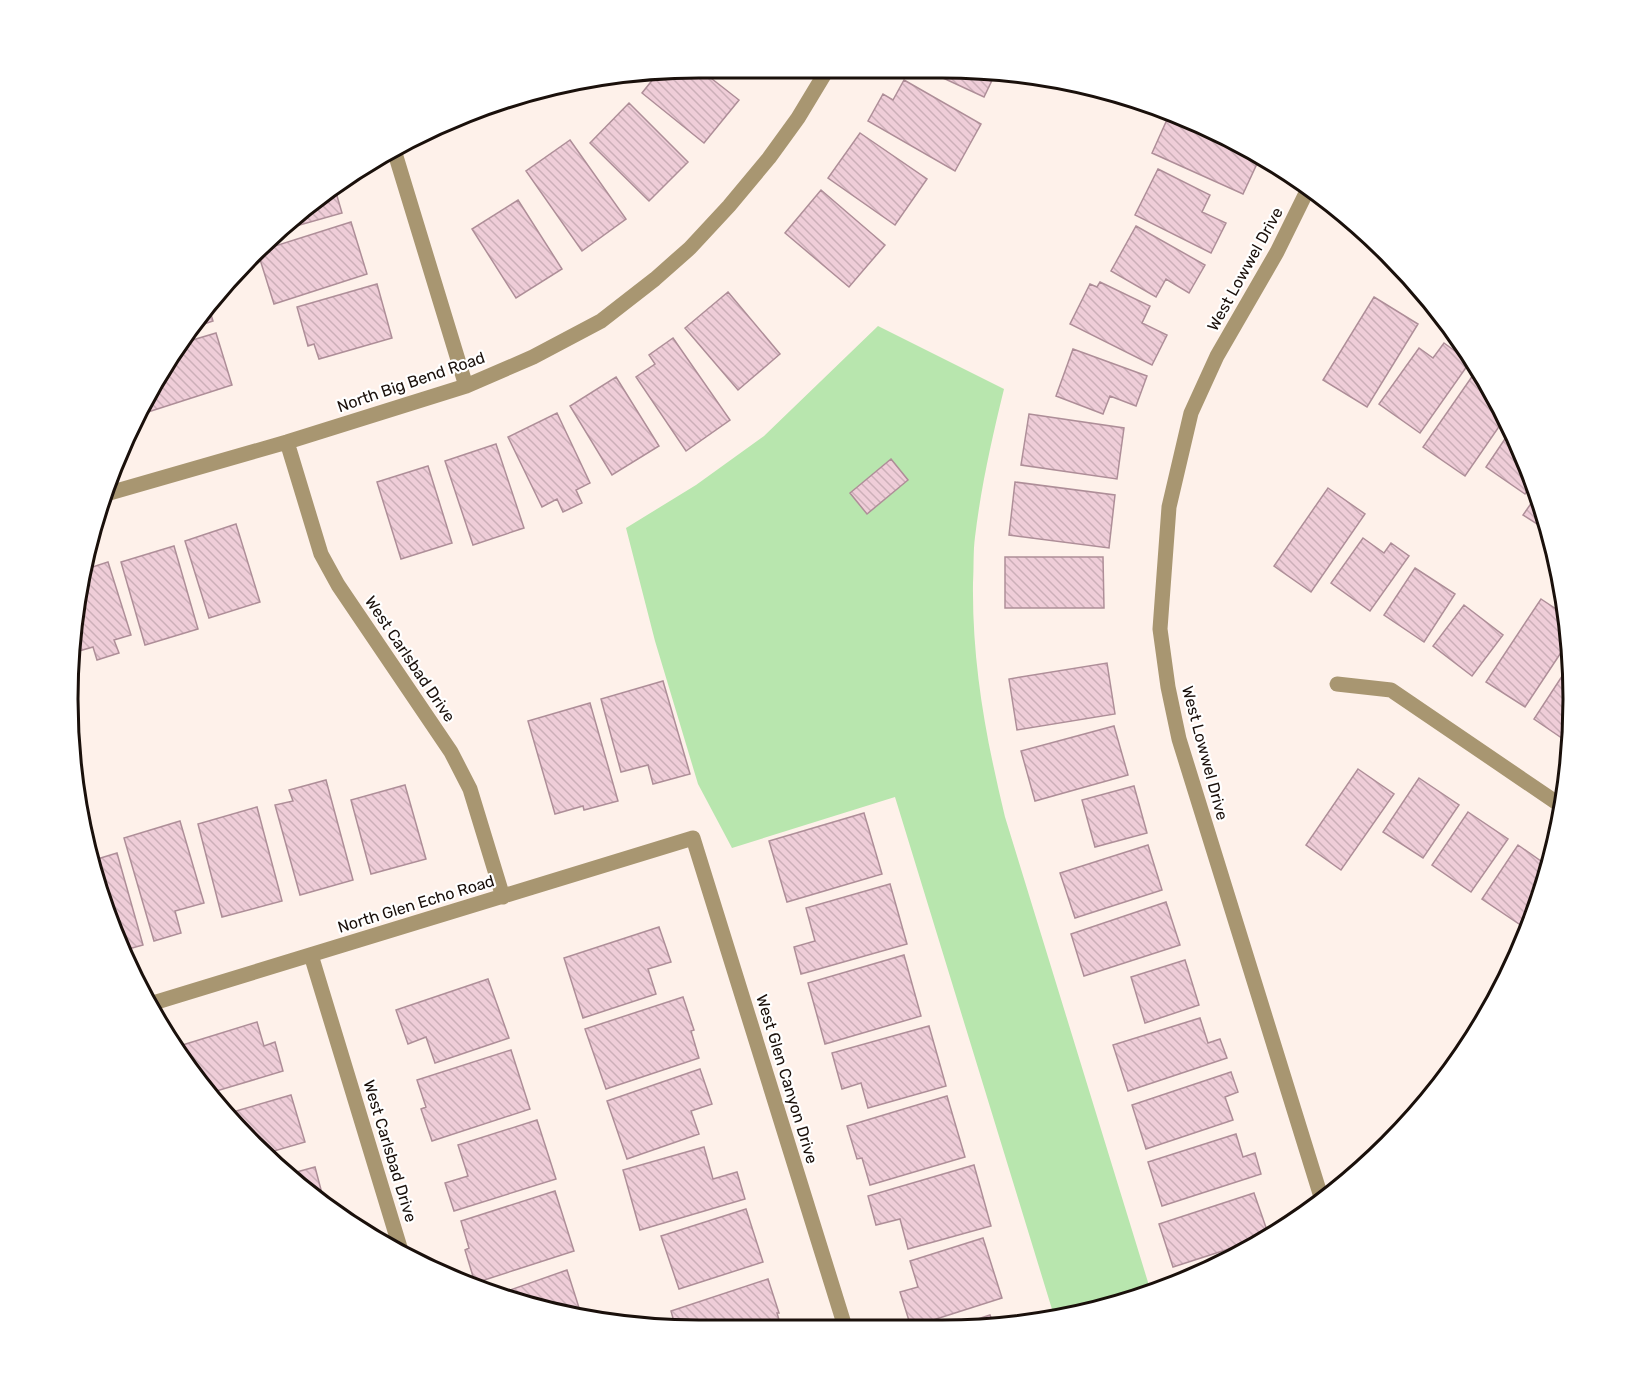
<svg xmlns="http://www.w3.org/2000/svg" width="1641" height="1398" font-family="Rubik,sans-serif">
  <defs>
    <pattern id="building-back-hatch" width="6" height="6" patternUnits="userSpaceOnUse" patternTransform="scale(1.5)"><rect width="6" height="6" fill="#efcdd8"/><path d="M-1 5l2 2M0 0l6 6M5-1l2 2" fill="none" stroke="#ccafb8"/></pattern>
  </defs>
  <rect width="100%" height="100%" fill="#fef1ea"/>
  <path fill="#b8e6ae" d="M 878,326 L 1004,389 C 992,438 981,487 975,537 C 973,552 974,567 973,583 C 972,664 986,738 1005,817 L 1151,1292 L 1066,1318 L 1055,1319 L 895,797 L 732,848 L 698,784 L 655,641 L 626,528 L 696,485 L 764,436 Z"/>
  <path fill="url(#building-back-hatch)" stroke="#ae8e98" stroke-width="1.5" d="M 698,68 L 739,100 L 704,143 L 642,93 L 658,73 Z
    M 928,71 L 996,72 L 984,97 Z
    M 904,80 L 981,124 L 955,171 L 868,121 L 883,94 L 893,100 Z
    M 629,103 L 688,162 L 649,201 L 590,143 Z
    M 1170,113 L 1221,132 L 1261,155 L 1243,194 L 1152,153 Z
    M 860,133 L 927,179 L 895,225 L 828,178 Z
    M 570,140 L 626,219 L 582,251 L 526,171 Z
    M 1158,169 L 1210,195 L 1202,212 L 1226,223 L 1211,253 L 1135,215 Z
    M 335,189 L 342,213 L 275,232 L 283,224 Z
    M 821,190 L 885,245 L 849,287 L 785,233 Z
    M 518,200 L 562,269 L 516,298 L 472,229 Z
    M 351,222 L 367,274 L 274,304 L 258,253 L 259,251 Z
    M 1136,226 L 1205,265 L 1189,293 L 1166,279 L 1156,297 L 1111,271 Z
    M 1100,282 L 1150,306 L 1142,323 L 1167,335 L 1152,365 L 1070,324 L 1090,284 L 1097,287 Z
    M 377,284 L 392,338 L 319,359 L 314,344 L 308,346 L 297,307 Z
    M 728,292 L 780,354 L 738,390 L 685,328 Z
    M 1374,297 L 1418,324 L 1367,407 L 1323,380 Z
    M 209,308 L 213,321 L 192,328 Z
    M 216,333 L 232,385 L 148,412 L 145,402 L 174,348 L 176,345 Z
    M 673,338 L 730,420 L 686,451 L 636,377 L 655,364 L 649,355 Z
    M 1444,343 L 1470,362 L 1420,433 L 1379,404 L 1419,348 L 1433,358 Z
    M 1073,349 L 1147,376 L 1136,406 L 1110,396 L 1103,414 L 1056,396 Z
    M 1478,368 L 1505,418 L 1465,476 L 1423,447 Z
    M 616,377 L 659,446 L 612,475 L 570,406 Z
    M 557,413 L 590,483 L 576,490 L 582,503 L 563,512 L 557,499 L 542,507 L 508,437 Z
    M 1029,414 L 1124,428 L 1117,479 L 1021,465 Z
    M 1511,430 L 1526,458 L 1533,482 L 1525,494 L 1486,467 Z
    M 496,444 L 524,528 L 473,545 L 445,461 Z
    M 891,459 L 908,480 L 867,514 L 850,493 Z
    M 428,466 L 452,543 L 401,559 L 377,482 Z
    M 1015,482 L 1115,495 L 1109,548 L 1009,535 Z
    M 1328,488 L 1365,514 L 1311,592 L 1274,566 Z
    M 1537,495 L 1548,531 L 1523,515 Z
    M 236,524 L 260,602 L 209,618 L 185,541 Z
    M 1363,538 L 1384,553 L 1391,543 L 1409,556 L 1370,611 L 1331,583 Z
    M 174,546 L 198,629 L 145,645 L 121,562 Z
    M 1005,557 L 1103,557 L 1104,608 L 1005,608 Z
    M 108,562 L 131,635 L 114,640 L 119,653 L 97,660 L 93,647 L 79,651 L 73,633 L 73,617 L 86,569 Z
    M 1415,568 L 1455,594 L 1424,642 L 1384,615 Z
    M 1541,599 L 1565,615 L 1568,642 L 1525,707 L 1486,682 Z
    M 1464,605 L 1503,635 L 1472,676 L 1433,646 Z
    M 1107,663 L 1115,714 L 1017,730 L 1009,679 Z
    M 1570,664 L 1573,699 L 1569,743 L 1534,719 Z
    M 663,681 L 690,774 L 653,784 L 648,765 L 621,772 L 601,699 Z
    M 590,703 L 618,801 L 584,810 L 583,806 L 555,814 L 528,721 Z
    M 1114,726 L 1128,775 L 1035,801 L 1021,751 Z
    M 1358,769 L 1394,794 L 1341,870 L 1306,845 Z
    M 1419,778 L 1459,805 L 1423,858 L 1383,832 Z
    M 326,780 L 353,880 L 300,895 L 275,805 L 293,801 L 289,790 Z
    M 405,785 L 426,859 L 371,874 L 351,800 Z
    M 1134,786 L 1147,833 L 1095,847 L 1082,800 Z
    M 257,807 L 282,901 L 222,917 L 198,824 Z
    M 1468,812 L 1508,839 L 1471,892 L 1432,865 Z
    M 864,813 L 882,874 L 787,902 L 769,841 Z
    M 180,821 L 204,903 L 175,911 L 181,933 L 154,941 L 124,838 Z
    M 1148,845 L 1162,890 L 1075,918 L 1060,873 Z
    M 1518,845 L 1548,866 L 1536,905 L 1522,926 L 1482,899 Z
    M 117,853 L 143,945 L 121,951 L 115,940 L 94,860 Z
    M 890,884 L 907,944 L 801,974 L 794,947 L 815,941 L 806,908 Z
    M 1166,902 L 1180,945 L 1084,976 L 1071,934 Z
    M 659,927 L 671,962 L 648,969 L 656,994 L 583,1018 L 564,958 Z
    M 904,955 L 921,1016 L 825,1044 L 808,983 Z
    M 1185,960 L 1199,1005 L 1145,1023 L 1131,977 Z
    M 488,979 L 509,1038 L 435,1063 L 426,1037 L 408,1044 L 396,1010 Z
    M 683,997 L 694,1030 L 691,1031 L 699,1058 L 606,1089 L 585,1029 Z
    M 1200,1018 L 1208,1043 L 1220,1039 L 1227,1058 L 1128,1091 L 1113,1045 Z
    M 257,1022 L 264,1046 L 275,1042 L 283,1071 L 210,1093 L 173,1048 Z
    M 929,1026 L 946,1086 L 868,1108 L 861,1083 L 842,1089 L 832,1053 Z
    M 511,1050 L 530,1109 L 432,1141 L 421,1109 L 426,1107 L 417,1080 Z
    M 700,1069 L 712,1104 L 691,1111 L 699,1134 L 627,1159 L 607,1101 Z
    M 1231,1072 L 1238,1092 L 1225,1097 L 1233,1120 L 1146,1149 L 1132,1105 Z
    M 291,1095 L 305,1142 L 264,1154 L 253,1146 L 226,1114 Z
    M 947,1096 L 965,1157 L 870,1185 L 862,1158 L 857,1159 L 847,1126 Z
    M 537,1120 L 556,1179 L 454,1211 L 445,1183 L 468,1176 L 458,1145 Z
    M 1236,1134 L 1243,1157 L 1255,1153 L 1261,1174 L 1162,1206 L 1148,1162 Z
    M 704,1147 L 713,1179 L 737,1172 L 745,1199 L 640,1230 L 623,1170 Z
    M 974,1165 L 991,1226 L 908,1249 L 900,1219 L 876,1225 L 868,1196 Z
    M 315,1167 L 324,1201 L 289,1174 Z
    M 555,1191 L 574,1251 L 475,1283 L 465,1250 L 469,1248 L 461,1221 Z
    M 1254,1193 L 1269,1236 L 1173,1267 L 1159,1224 Z
    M 746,1209 L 763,1262 L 679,1289 L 661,1236 Z
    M 983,1238 L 1002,1298 L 911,1327 L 900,1292 L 918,1287 L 910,1261 Z
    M 1214,1266 L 1183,1283 L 1178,1284 L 1176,1278 Z
    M 567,1270 L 581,1314 L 493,1296 Z
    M 768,1279 L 779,1313 L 777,1313 L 782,1330 L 676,1329 L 671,1311 Z
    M 990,1315 L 994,1325 L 944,1330 Z"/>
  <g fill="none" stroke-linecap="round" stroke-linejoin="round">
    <path stroke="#a89671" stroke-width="15" d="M 394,150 L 466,386
      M 1309,187 L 1277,252 L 1217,356 L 1191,413 L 1169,507 L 1160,629 L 1168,687 L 1179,739 L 1322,1200
      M 287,442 L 321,554 L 338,585 L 451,752 L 470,789 L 503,897
      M 106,494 L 287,442 L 466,386 L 533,357 L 601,321 L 655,279 L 690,248 L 729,206 L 769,158 L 798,118 L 827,70
      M 1337,684 L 1391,690 L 1563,807
      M 311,955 L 402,1254
      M 150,1004 L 693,838 L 846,1330"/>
  </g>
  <g text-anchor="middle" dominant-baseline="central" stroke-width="4.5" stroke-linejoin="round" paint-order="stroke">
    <g font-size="16" fill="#1a100b" stroke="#fff">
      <text transform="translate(1245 269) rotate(-61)">West Lowwel Drive</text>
      <text transform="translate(411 382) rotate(-19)">North Big Bend Road</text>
      <text transform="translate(410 659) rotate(56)">West Carlsbad Drive</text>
      <text transform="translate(1205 753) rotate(75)">West Lowwel Drive</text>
      <text transform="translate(416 904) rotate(-17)">North Glen Echo Road</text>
      <text transform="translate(787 1079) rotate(73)">West Glen Canyon Drive</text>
      <text transform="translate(390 1151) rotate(73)">West Carlsbad Drive</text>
    </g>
  </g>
  <path d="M0 0H1641V1398H0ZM699 78H942A621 621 0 0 1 1563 699V699A621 621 0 0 1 942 1320H699A621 621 0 0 1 78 699V699A621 621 0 0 1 699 78Z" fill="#fff" fill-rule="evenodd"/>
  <path fill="none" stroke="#1a100b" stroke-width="3" d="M699 78H942A621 621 0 0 1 1563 699V699A621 621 0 0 1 942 1320H699A621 621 0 0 1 78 699V699A621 621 0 0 1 699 78Z"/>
</svg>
